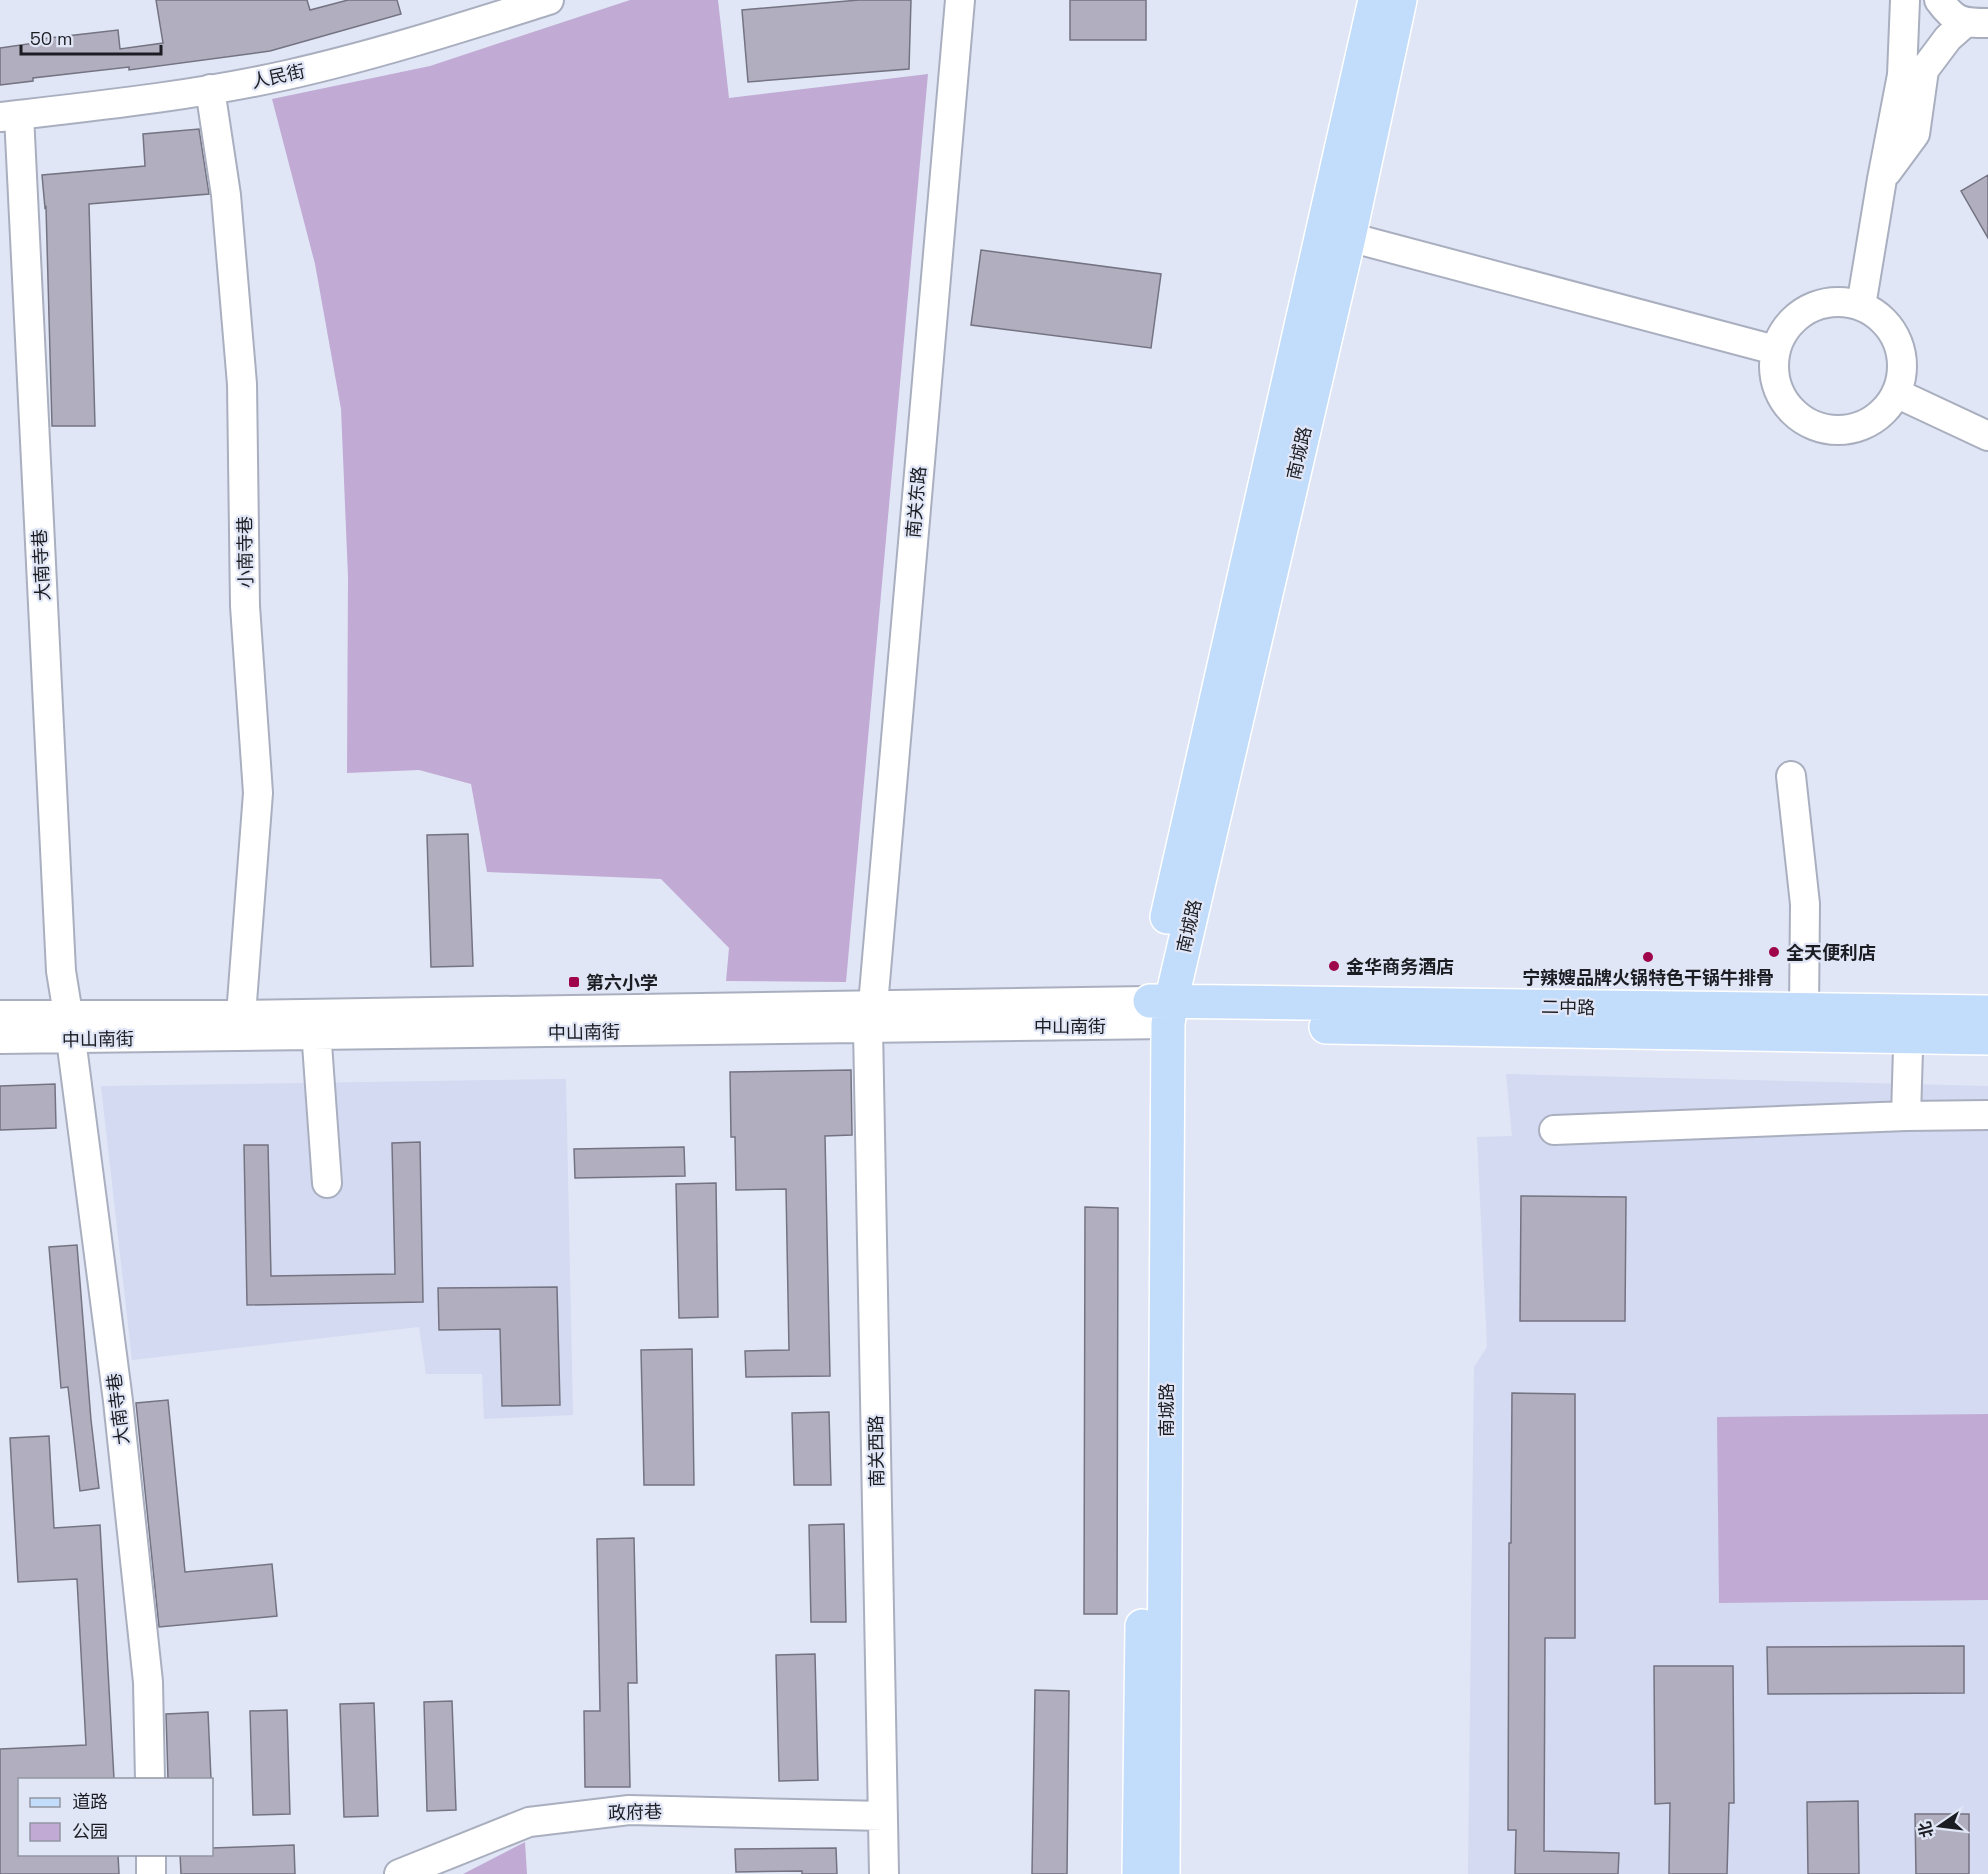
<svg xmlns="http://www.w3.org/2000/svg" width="1988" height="1874" font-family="'Space Grotesk','Noto Sans SC',sans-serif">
  <rect width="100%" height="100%" fill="#e0e6f6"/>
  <path fill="#d3daf1" d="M 1506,1074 L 1988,1086 L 1988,1874 L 1468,1874 L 1474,1367 L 1487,1347 L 1477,1137 L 1512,1136 Z
    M 566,1079 L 573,1415 L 484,1419 L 482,1374 L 426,1374 L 419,1327 L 132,1360 L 101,1086 Z"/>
  <path fill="#c1abd4" d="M 630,0 L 718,0 L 729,98 L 928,74 L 846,982 L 726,981 L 729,948 L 661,879 L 487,872 L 471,784 L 419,770 L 347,773 L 348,577 L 341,409 L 315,264 L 272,99 L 430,66 Z
    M 1988,1414 L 1988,1600 L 1719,1603 L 1717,1417 Z
    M 525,1842 L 527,1874 L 463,1874 Z"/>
  <path fill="#b1afbf" stroke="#747382" stroke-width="1.5" d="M 156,0 L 307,0 L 310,10 L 348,0 L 397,0 L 401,14 L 270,51 L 129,70 L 129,67 L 33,78 L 33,81 L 0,85 L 0,48 L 42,42 L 41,39 L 118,30 L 120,49 L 163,43 Z
    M 859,0 L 911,0 L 909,69 L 748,82 L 742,10 Z
    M 1070,0 L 1146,0 L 1146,40 L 1070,40 Z
    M 199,129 L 209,194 L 89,204 L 95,426 L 52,426 L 46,207 L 45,208 L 42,175 L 145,166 L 143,134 Z
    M 1988,175 L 1988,238 L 1961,191 Z
    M 981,250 L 1161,274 L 1151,348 L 971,325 Z
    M 468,834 L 473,966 L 431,967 L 427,835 Z
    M 851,1070 L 852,1135 L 825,1136 L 830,1376 L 746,1377 L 745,1351 L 789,1350 L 786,1189 L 736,1190 L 735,1137 L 731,1137 L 730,1072 Z
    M 55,1084 L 56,1128 L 0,1130 L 0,1086 Z
    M 420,1142 L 423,1302 L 247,1305 L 244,1145 L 268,1145 L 271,1276 L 395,1274 L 392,1143 Z
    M 684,1147 L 685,1176 L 575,1178 L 574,1149 Z
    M 716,1183 L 718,1317 L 679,1318 L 676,1184 Z
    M 1521,1196 L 1626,1197 L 1625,1321 L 1520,1321 Z
    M 1085,1207 L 1118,1208 L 1117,1614 L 1084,1614 Z
    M 77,1245 L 91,1420 L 99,1488 L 80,1491 L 68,1387 L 61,1388 L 49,1247 Z
    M 557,1287 L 560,1405 L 502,1406 L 500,1329 L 439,1330 L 438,1288 Z
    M 692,1349 L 694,1485 L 644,1485 L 641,1350 Z
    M 1512,1393 L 1575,1394 L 1575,1638 L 1545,1638 L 1544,1851 L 1619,1853 L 1618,1874 L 1515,1874 L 1516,1830 L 1508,1830 L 1509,1543 L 1511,1543 Z
    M 168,1400 L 185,1572 L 272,1564 L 277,1616 L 159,1627 L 136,1403 Z
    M 829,1412 L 831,1485 L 794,1485 L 792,1413 Z
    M 49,1436 L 54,1528 L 100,1525 L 114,1779 L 20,1779 L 20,1854 L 118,1854 L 119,1874 L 0,1874 L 0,1749 L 86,1745 L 77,1579 L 18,1582 L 10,1438 Z
    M 844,1524 L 846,1622 L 811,1622 L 809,1525 Z
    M 634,1538 L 637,1683 L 628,1683 L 630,1787 L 585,1787 L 584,1711 L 600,1711 L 597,1539 Z
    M 1964,1646 L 1964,1693 L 1768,1694 L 1767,1647 Z
    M 815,1654 L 818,1780 L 779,1781 L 776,1655 Z
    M 1654,1666 L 1733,1666 L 1734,1803 L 1729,1803 L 1727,1874 L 1669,1874 L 1670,1803 L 1655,1804 Z
    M 1035,1690 L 1069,1691 L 1067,1874 L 1032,1874 Z
    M 452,1701 L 456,1810 L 427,1811 L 424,1702 Z
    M 374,1703 L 378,1816 L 344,1817 L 340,1704 Z
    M 287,1710 L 290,1814 L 253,1815 L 250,1711 Z
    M 208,1712 L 211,1779 L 168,1779 L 166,1714 Z
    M 1858,1801 L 1859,1874 L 1808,1874 L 1807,1802 Z
    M 1915,1814 L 1969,1814 L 1969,1874 L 1916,1874 Z
    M 294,1845 L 295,1874 L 181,1874 L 180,1854 L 212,1854 L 212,1848 Z
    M 836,1848 L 837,1874 L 802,1874 L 802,1871 L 736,1872 L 735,1849 Z"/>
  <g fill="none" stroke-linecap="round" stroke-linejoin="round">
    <g stroke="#aaafbf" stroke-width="32">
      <path id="minor" d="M 1939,0 C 1955,22 1962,23 1988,23
        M 210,89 L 226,195 L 242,384 L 245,606 L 258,793 L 241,1015
        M 19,115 L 61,971 L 68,1014
        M 0,117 C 96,106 193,96 287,75 C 376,55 463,27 549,0
        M 1887,172 L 1915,134 L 1924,70 L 1948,38 L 1965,23
        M 1330,228 L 1349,237 L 1775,350
        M1774 366a64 64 0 1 1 128 0a64 64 0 1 1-128 0Z
        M 1861,306 L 1882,179 L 1902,75 L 1905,0
        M 1896,393 L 1988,436
        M 1791,776 L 1805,904 L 1804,1010
        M 873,1005 L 960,0
        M 0,1015 L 241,1015 L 1148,1001
        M 315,1016 L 327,1183
        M 868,1028 L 884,1874
        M 0,1039 L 1168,1024
        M 71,1039 L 118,1401 L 148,1682 L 150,1780
        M 1906,1116 L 1909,1016
        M 1554,1130 L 1906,1116 L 1988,1115
        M 151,1854 L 151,1874
        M 399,1874 L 529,1822 L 629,1810 L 883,1816"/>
    </g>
    <g stroke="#fff" stroke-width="36">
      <path id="major" d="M 1167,917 L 1375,0
        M 1150,1001 L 1988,1012
        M 1326,1027 L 1988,1038
        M 1139,1874 L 1142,1626
        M 1163,1874 L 1168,1024 L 1171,1002 L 1349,237 L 1400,0"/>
    </g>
    <use href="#minor" stroke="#fff" stroke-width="28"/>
    <use href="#major" stroke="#c2dcfb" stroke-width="33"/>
  </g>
  <g fill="#9f054a" stroke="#e0e6f6" stroke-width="2">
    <circle cx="1774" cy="952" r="6"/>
    <circle cx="1648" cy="957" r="6"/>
    <circle cx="1334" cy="966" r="6"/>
    <rect x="568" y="976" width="12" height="12" rx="3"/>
  </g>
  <g text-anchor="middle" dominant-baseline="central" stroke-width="4.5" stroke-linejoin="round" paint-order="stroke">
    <g font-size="18" fill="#1c1d23" stroke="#e0e6f6">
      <text transform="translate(278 76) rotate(-12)">人民街</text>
      <text transform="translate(1299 453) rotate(-77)">南城路</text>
      <text transform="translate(916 502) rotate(-85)">南关东路</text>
      <text transform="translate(245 552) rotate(-91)">小南寺巷</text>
      <text transform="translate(41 565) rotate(-93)">大南寺巷</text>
      <text transform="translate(1189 926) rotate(-77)">南城路</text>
      <text transform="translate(1568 1007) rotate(1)">二中路</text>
      <text x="1070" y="1026">中山南街</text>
      <text transform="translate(584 1032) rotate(-1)">中山南街</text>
      <text transform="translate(98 1039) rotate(-1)">中山南街</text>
      <text transform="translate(118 1409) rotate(-97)">大南寺巷</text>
      <text transform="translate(1166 1410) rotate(-90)">南城路</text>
      <text transform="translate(876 1451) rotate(-91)">南关西路</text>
      <text transform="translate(635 1812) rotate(-2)">政府巷</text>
    </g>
    <g font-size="18" font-weight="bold" fill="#1c1d23" stroke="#e0e6f6" text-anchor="start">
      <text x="1786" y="952">全天便利店</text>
      <text x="1346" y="966">金华商务酒店</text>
      <text x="1648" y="977" text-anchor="middle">宁辣嫂品牌火锅特色干锅牛排骨</text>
      <text x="586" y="982">第六小学</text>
    </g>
  </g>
  <rect x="18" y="1778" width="195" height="78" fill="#e0e6f6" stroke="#9296a2" stroke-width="1.5"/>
  <rect x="30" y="1798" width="30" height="9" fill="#c2dcfb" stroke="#9296a2" stroke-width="1.5"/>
  <text x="72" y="1808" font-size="18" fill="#1c1d23">道路</text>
  <rect x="30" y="1823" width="30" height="18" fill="#c1abd4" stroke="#9296a2" stroke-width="1.5"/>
  <text x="72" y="1838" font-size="18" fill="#1c1d23">公园</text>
  <g transform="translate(1940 1826) rotate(256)" stroke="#e0e6f6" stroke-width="4.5" paint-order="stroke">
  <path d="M0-4.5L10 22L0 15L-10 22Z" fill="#1c1d23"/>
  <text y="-9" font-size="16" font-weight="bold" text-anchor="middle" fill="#1c1d23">北</text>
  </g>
  <path d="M21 45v9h140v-9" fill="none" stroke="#1c1d23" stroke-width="3"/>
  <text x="30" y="45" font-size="18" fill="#1c1d23" stroke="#e0e6f6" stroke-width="4.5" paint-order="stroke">50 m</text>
</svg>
